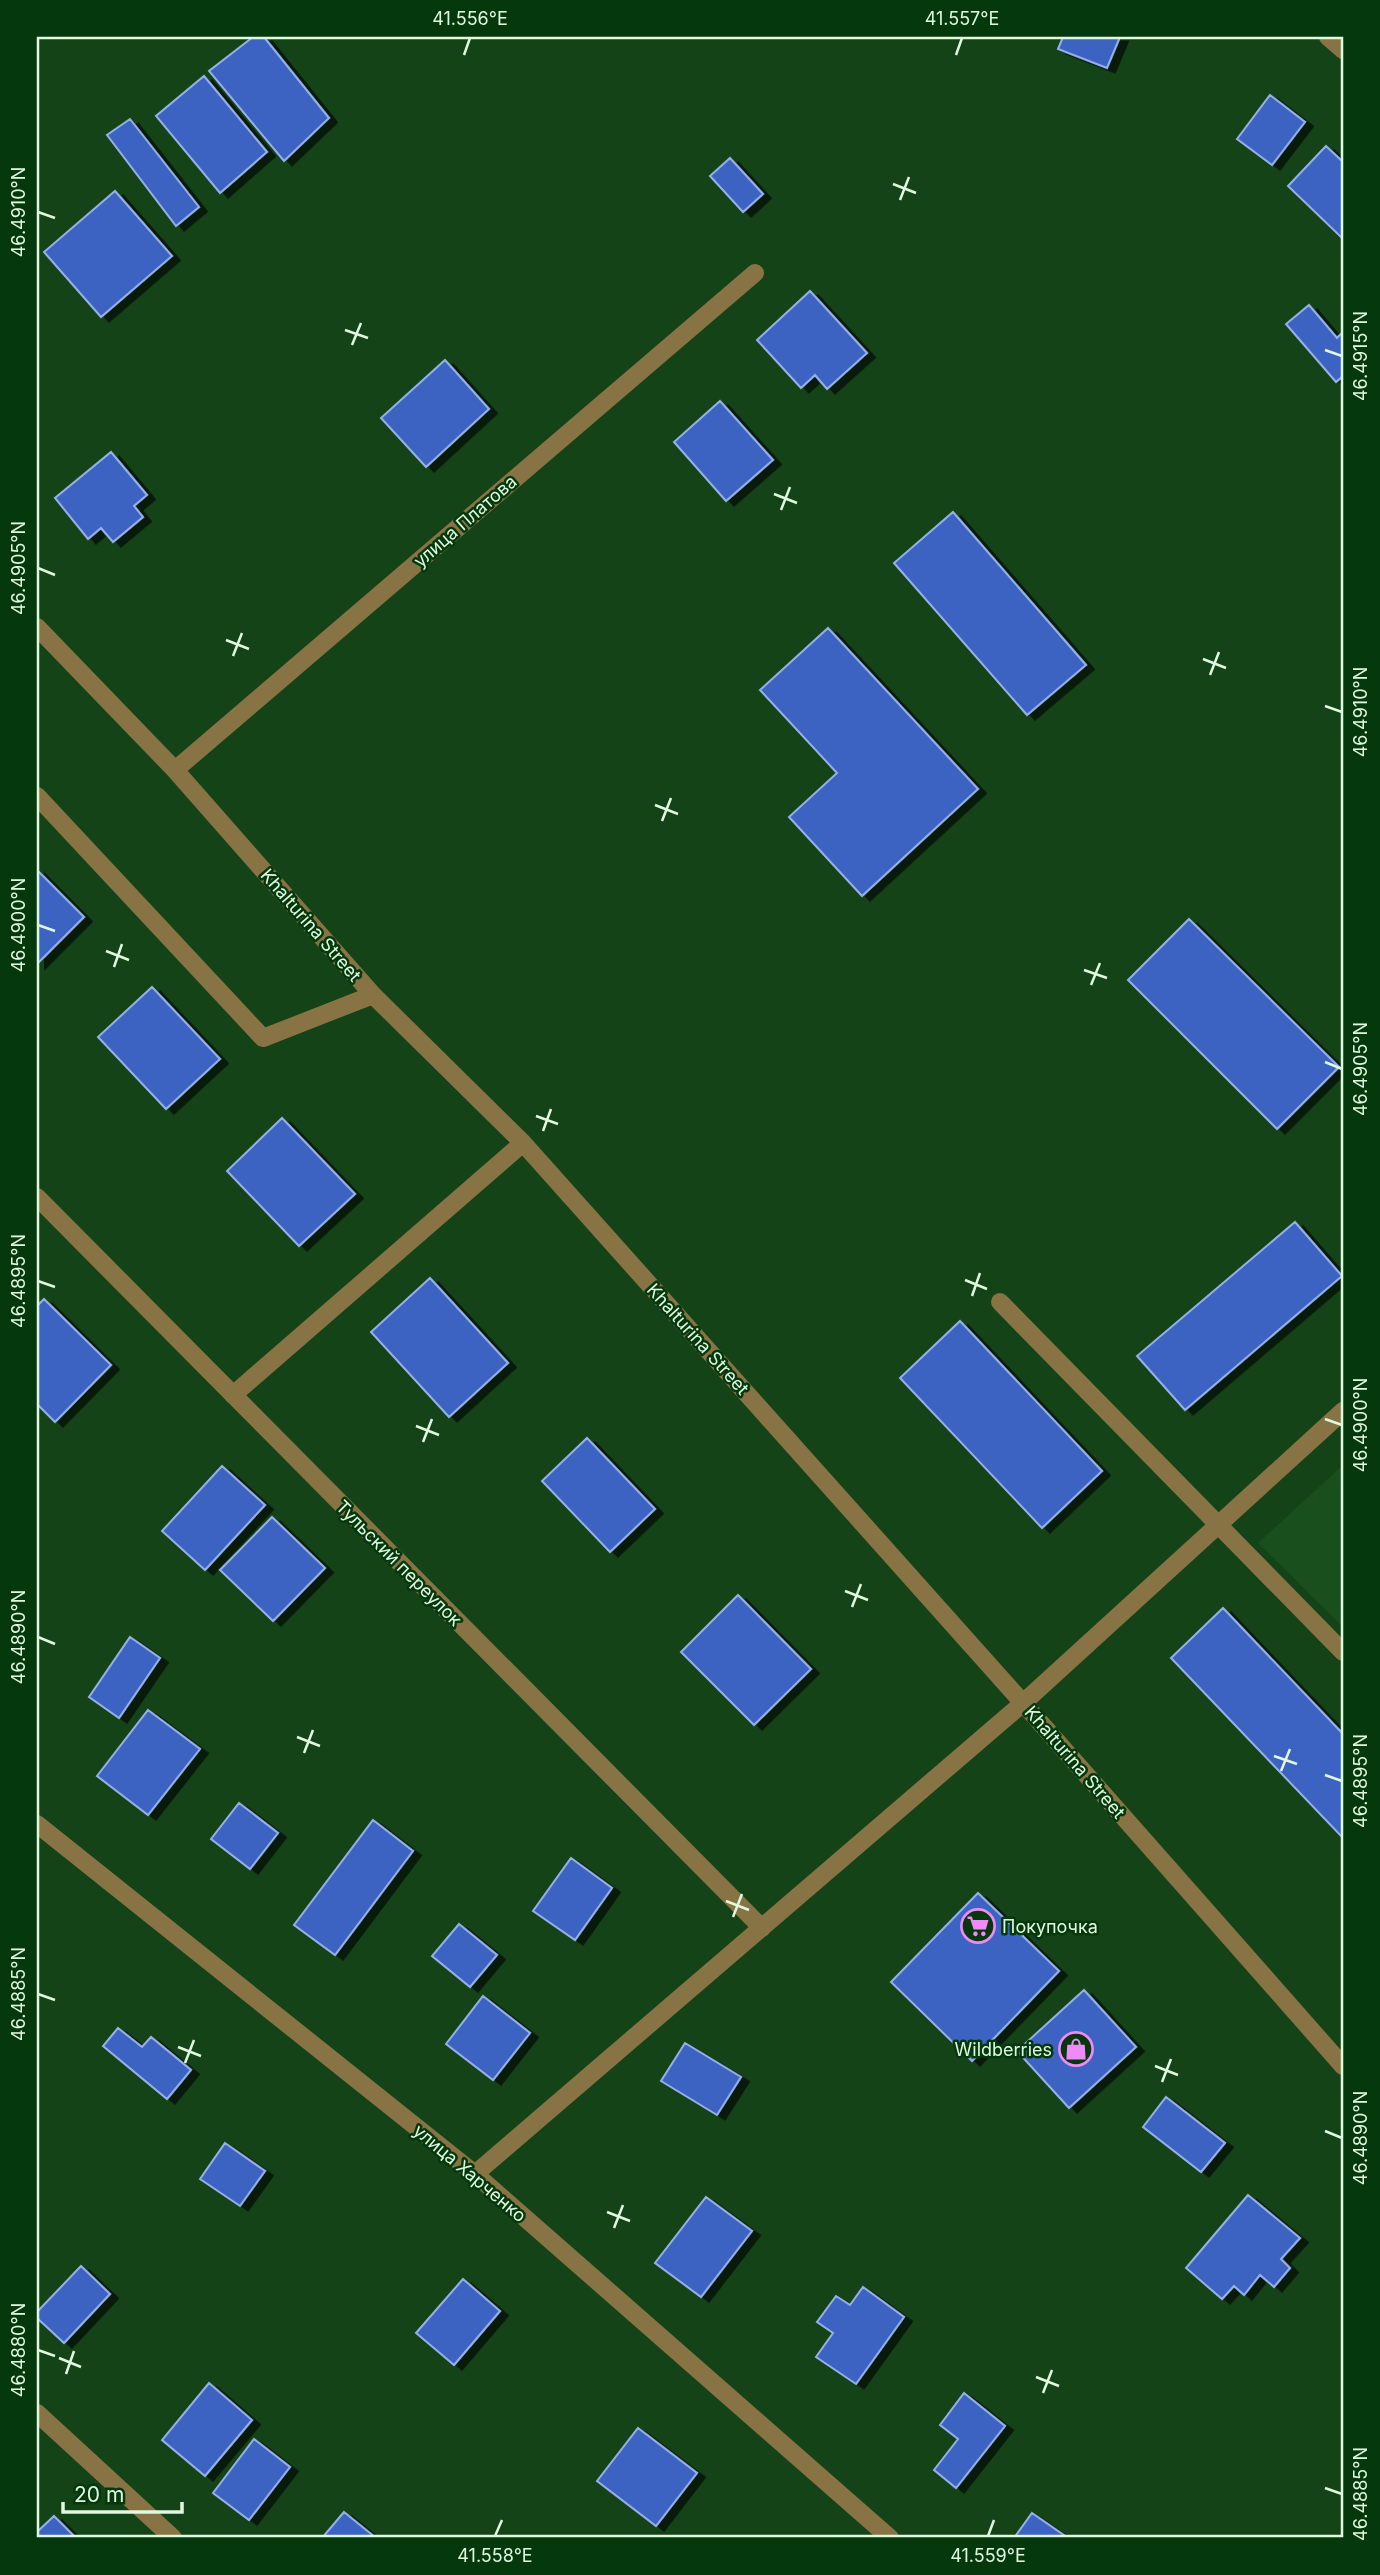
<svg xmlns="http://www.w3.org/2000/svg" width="1380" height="2575" font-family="Inter,sans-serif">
  <defs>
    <filter id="shadow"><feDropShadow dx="8" dy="4.5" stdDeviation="0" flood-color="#0009"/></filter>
  </defs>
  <rect width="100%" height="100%" fill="#144318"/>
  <path fill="#184f1d" d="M 1343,1465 L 1343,1627 L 1258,1543 Z"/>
  <path fill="#3e64c2" stroke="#95b0e8" stroke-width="2" filter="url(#shadow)" d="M 253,37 L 264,37 L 329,118 L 284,161 L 209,71 Z
    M 1063,37 L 1120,37 L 1107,68 L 1058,49 Z
    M 204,76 L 267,152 L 220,193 L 156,116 Z
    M 1270,95 L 1305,122 L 1272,165 L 1237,139 Z
    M 130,119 L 199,207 L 176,226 L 107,135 Z
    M 1326,146 L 1343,162 L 1343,239 L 1288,186 Z
    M 730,158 L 763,194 L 743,212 L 710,176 Z
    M 115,191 L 172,256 L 101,317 L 44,252 Z
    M 810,291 L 867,353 L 827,389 L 815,375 L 801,388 L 757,340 Z
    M 1309,305 L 1337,338 L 1343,332 L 1343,376 L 1336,382 L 1286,324 Z
    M 445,360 L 489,409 L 426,467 L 381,418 Z
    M 720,401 L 773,460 L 726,501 L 674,442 Z
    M 111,452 L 147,495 L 134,506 L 143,517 L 113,542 L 101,528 L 88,539 L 55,498 Z
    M 953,512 L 1086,665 L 1027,715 L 894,563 Z
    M 828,628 L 978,789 L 862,896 L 789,817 L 837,773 L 760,690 Z
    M 37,870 L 84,917 L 37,964 Z
    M 1189,919 L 1339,1067 L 1277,1129 L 1128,980 Z
    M 152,987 L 220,1059 L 166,1109 L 98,1037 Z
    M 282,1118 L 355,1194 L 299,1246 L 227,1171 Z
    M 1295,1222 L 1342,1276 L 1185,1410 L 1137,1356 Z
    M 430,1278 L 508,1363 L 449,1417 L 371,1332 Z
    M 44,1299 L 111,1365 L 55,1422 L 37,1404 L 37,1306 Z
    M 960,1321 L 1102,1471 L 1042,1528 L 900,1378 Z
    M 587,1438 L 655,1509 L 610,1552 L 542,1481 Z
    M 222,1466 L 265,1505 L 205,1570 L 162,1531 Z
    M 272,1517 L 325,1568 L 273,1621 L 220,1570 Z
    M 738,1595 L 811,1669 L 754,1725 L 681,1652 Z
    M 1223,1608 L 1343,1734 L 1343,1838 L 1171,1658 Z
    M 130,1637 L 160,1658 L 119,1718 L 89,1697 Z
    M 148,1710 L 200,1749 L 148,1815 L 97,1776 Z
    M 239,1803 L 278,1833 L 250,1869 L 211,1839 Z
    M 373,1820 L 413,1851 L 335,1955 L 294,1925 Z
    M 571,1858 L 612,1888 L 575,1940 L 533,1911 Z
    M 978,1893 L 1059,1971 L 972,2061 L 891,1982 Z
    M 459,1924 L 497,1955 L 470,1987 L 432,1956 Z
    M 1084,1990 L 1136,2047 L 1069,2108 L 1017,2051 Z
    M 483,1996 L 530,2033 L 493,2080 L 446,2044 Z
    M 118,2028 L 142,2047 L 151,2037 L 191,2070 L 167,2099 L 103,2046 Z
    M 685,2043 L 741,2077 L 717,2115 L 661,2081 Z
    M 1166,2097 L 1225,2143 L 1201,2172 L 1143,2127 Z
    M 225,2143 L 265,2171 L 240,2206 L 200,2179 Z
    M 1248,2195 L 1300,2238 L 1281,2259 L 1290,2268 L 1274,2287 L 1260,2275 L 1244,2295 L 1234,2286 L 1222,2299 L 1186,2268 Z
    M 706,2197 L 752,2231 L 701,2297 L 655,2263 Z
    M 81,2266 L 110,2294 L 64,2343 L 37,2318 L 37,2312 Z
    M 463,2279 L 500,2311 L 454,2365 L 416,2333 Z
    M 863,2287 L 904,2317 L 856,2384 L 816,2357 L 833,2333 L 817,2322 L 836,2296 L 850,2305 Z
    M 209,2383 L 252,2420 L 205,2476 L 162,2440 Z
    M 964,2393 L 1005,2426 L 956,2488 L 934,2470 L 958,2439 L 940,2425 Z
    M 638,2428 L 697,2473 L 656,2526 L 597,2481 Z
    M 254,2439 L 290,2467 L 249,2520 L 213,2493 Z
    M 344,2512 L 376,2538 L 322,2538 Z
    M 1032,2513 L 1068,2538 L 1014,2538 Z
    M 54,2516 L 76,2538 L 37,2538 L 37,2532 Z"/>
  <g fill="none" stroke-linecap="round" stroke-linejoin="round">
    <path stroke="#887345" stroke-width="18" d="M 1328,37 L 1343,50
      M 37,627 L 175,770 L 373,995 L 523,1143 L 1023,1703 L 1343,2066
      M 175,770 L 755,273
      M 37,796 L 263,1038 L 373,995
      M 37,1197 L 762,1928
      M 1000,1302 L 1343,1652
      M 233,1395 L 523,1143
      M 37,1824 L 475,2174 L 890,2538
      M 475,2174 L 1023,1703 L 1343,1411
      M 37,2413 L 173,2538"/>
  </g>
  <path fill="none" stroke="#dff9df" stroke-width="2.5" d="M 464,55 L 470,38M 956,55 L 962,38M 893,184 L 916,193M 900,200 L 909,177M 38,212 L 55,218M 345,330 L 368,338M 352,345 L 361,323M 1325,350 L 1342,356M 774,494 L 797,503M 781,510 L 790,487M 38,568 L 55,575M 226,640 L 249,649M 233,656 L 242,633M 1203,659 L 1226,668M 1210,675 L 1219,652M 1325,706 L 1342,712M 655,805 L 678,814M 662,821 L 671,798M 38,925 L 55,931M 106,951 L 129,960M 114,967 L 122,944M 1084,970 L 1107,978M 1091,985 L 1100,963M 1325,1062 L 1342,1069M 536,1116 L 558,1124M 543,1131 L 551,1109M 965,1280 L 987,1289M 38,1281 L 55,1287M 972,1296 L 980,1273M 1325,1419 L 1342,1425M 416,1426 L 439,1435M 423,1442 L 432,1419M 845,1591 L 868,1600M 852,1607 L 861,1584M 38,1637 L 55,1644M 297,1737 L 320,1746M 304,1753 L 313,1730M 1274,1756 L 1297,1764M 1281,1771 L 1290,1749M 1325,1775 L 1342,1781M 726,1901 L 749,1910M 733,1917 L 742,1894M 38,1994 L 55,2000M 178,2047 L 201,2056M 185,2063 L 194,2040M 1155,2066 L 1178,2075M 1162,2082 L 1171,2059M 1325,2131 L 1342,2138M 607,2212 L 630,2221M 614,2228 L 623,2205M 38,2350 L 55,2356M 59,2358 L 81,2367M 66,2374 L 74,2351M 1036,2377 L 1059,2386M 1043,2393 L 1052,2370M 1325,2488 L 1342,2494M 495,2536 L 502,2520M 988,2536 L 994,2520"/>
  <defs>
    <g id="supermarket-ring" transform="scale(1.75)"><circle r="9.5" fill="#06380d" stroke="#ef8bf6" stroke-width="1.5"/><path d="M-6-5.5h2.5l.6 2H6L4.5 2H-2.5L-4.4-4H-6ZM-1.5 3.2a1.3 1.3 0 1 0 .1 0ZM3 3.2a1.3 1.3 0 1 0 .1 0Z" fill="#ef8bf6"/></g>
    <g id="shop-ring" transform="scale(1.75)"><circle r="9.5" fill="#06380d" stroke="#ef8bf6" stroke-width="1.5"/><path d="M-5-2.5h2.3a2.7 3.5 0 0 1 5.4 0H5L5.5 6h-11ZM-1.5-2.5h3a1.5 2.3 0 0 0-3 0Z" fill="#ef8bf6"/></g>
  </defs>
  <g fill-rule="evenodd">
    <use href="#supermarket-ring" x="978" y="1926"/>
    <use href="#shop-ring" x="1076" y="2049"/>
  </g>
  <g text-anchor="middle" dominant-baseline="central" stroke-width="5" stroke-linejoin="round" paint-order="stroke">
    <g font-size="18" fill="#dff9df" stroke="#06380d">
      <text transform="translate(465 521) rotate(-41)">улица Платова</text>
      <text transform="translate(311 925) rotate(49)">Khalturina Street</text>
      <text transform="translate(698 1339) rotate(48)">Khalturina Street</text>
      <text transform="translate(399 1563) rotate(45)">Тульский переулок</text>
      <text transform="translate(1075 1762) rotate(49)">Khalturina Street</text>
      <text transform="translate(470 2173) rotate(40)">улица Харченко</text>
    </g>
    <g font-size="18" fill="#dff9df" stroke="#06380d" text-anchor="start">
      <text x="1002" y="1926">Покупочка</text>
      <text x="1052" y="2049" text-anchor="end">Wildberries</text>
    </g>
  </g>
  <rect width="1380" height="2575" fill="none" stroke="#06380d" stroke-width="77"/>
  <path d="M63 2502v10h119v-10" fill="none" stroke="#dff9df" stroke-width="3.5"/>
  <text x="74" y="2502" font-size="21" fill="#dff9df" stroke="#06380d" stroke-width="5" paint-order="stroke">20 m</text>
  <rect x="38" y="38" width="1304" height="2498" fill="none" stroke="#dff9df" stroke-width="2.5"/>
  <g font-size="18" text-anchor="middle" fill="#dff9df">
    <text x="470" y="25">41.556°E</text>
    <text x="962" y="25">41.557°E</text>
    <text transform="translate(19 212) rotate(-90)" y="6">46.4910°N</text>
    <text transform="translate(1361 356) rotate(-90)" y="6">46.4915°N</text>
    <text transform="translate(19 568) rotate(-90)" y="6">46.4905°N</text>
    <text transform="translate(1361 712) rotate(-90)" y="6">46.4910°N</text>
    <text transform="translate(19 925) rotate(-90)" y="6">46.4900°N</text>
    <text transform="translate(1361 1069) rotate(-90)" y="6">46.4905°N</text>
    <text transform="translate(19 1281) rotate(-90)" y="6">46.4895°N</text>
    <text transform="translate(1361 1425) rotate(-90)" y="6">46.4900°N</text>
    <text transform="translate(19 1637) rotate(-90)" y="6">46.4890°N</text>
    <text transform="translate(1361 1781) rotate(-90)" y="6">46.4895°N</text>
    <text transform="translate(19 1994) rotate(-90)" y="6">46.4885°N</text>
    <text transform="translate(1361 2138) rotate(-90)" y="6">46.4890°N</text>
    <text transform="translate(19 2350) rotate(-90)" y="6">46.4880°N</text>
    <text transform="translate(1361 2494) rotate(-90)" y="6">46.4885°N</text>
    <text x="495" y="2562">41.558°E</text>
    <text x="988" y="2562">41.559°E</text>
  </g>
</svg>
